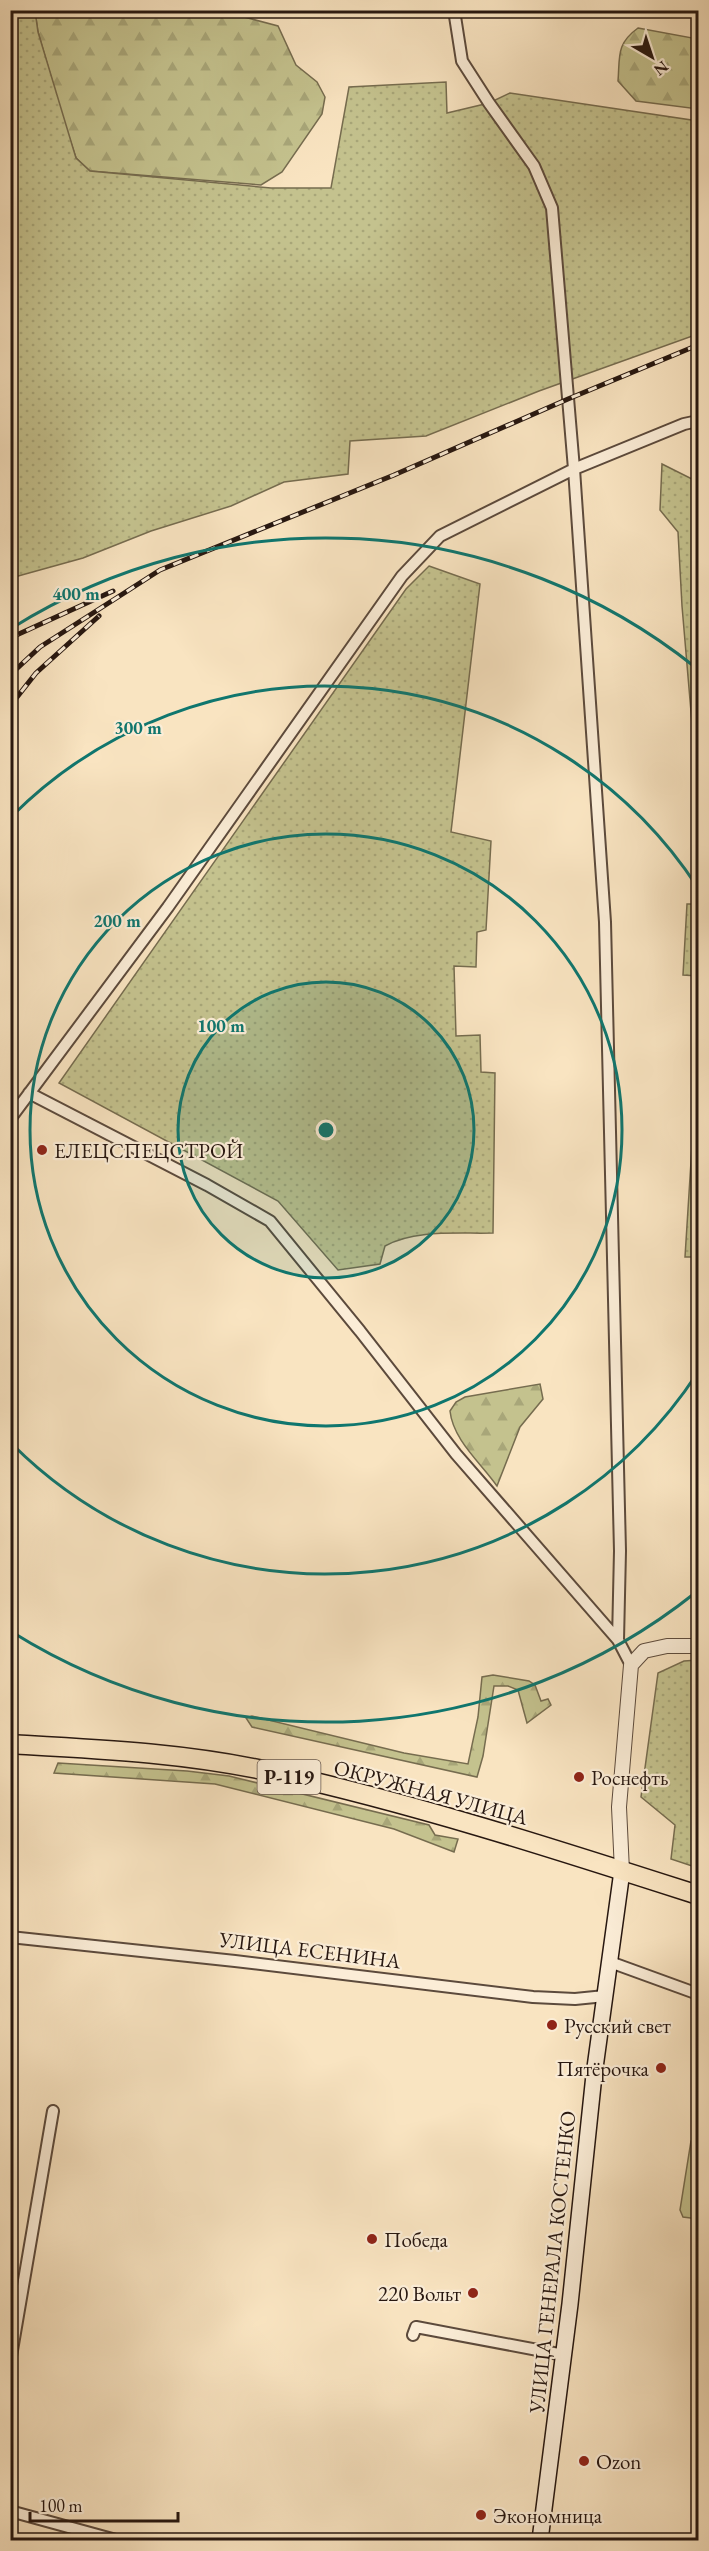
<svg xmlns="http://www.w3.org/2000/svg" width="709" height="2551" font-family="'EB Garamond',serif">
  <defs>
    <pattern id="forest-firs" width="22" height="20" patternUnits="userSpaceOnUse" patternTransform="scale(1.5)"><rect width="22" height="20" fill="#c4c28e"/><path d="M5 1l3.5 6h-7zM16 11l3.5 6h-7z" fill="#a8a679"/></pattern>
    <pattern id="garden-dots" width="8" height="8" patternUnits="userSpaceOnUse" patternTransform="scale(1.5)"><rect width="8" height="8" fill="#c4c28e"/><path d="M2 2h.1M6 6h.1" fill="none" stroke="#a8a679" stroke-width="1.8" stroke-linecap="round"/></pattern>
  </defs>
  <rect width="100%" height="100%" fill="#f9e4c1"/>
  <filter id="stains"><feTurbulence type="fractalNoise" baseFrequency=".00333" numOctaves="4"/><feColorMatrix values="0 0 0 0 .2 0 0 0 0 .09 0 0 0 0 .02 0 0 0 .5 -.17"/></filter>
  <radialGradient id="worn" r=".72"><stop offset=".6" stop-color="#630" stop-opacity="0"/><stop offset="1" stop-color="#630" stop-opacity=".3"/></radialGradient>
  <path fill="#c4c28e" stroke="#766c4f" stroke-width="1.5" d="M 697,2137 L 698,2137 L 698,2219 L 683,2217 L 680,2210 L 691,2141 Z"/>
  <path fill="url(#forest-firs)" stroke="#766c4f" stroke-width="1.5" d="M 35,11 L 200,11 L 233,14 L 278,26 L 296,65 L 317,82 L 325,97 L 322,114 L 282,172 L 261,185 L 90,171 L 76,158 L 62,115 L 38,32 Z
    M 638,28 L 698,39 L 698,109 L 636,101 L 618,81 C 620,56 616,44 638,28 Z
    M 540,1384 L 543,1399 L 520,1427 L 497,1486 C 481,1463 453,1440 450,1411 L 456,1402 L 465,1397 Z
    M 493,1675 L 529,1681 L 535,1685 L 541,1701 L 548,1699 L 551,1705 L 527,1723 L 518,1690 L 508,1686 L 494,1686 L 483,1756 L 477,1777 L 252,1727 L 246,1718 L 252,1716 L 404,1753 L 468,1764 L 478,1717 L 482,1677 Z
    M 58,1763 L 187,1771 L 229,1776 L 429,1825 L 435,1835 L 458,1839 L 454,1852 L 394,1829 L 215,1784 L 54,1773 Z"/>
  <path fill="url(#garden-dots)" stroke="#766c4f" stroke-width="1.5" d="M 11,11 L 35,11 L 38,32 L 76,158 L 90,171 L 271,188 L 331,188 L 349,87 L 446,82 L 447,113 L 489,103 L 510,93 L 698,121 L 698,334 L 539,391 L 426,436 L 350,441 L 348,474 L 284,482 L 231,506 L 151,531 L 83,558 L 11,578 Z
    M 662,464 L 698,482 L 698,794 L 682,606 L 678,532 L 660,510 Z
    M 429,566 L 480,584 L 451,832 L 491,841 L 486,930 L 477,932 L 476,967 L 454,966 L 456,1036 L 480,1035 L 481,1072 L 495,1073 L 493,1233 C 459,1234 415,1229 385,1246 L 380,1264 L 338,1270 L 278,1201 L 59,1083 L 406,589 Z
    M 687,904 L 698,904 L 698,976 L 683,975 Z
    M 694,1114 L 698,1114 L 698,1257 L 685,1257 Z
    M 698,1660 L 698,1868 L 671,1859 L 675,1825 L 641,1797 L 658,1673 L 684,1661 Z"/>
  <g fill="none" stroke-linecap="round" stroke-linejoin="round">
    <g stroke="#5c4a3c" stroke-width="14">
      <path id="minor" d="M 454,10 L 462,61 L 489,103 L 534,166 L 552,208 L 574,469 L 605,922 L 620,1551 L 618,1640
        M 29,1093 L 207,1185 L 270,1221 L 360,1331 L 456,1454 L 618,1640 L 631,1665
        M 10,1119 L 168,907 L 402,576 L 440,536 L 574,469 L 684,424 L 698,421
        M 10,1937 L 235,1961 L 533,1997 L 575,1999 L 605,1996
        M 610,1962 L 698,1994
        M 413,2335 L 416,2327 L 564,2355
        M 10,2362 L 53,2111
        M 10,2511 L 116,2540"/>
    </g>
    <g stroke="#5c4a3c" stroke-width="16">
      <path id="tertiary" d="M 622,1871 L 619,1807 L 631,1665 L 644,1651 L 667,1646 L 698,1646"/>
    </g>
    <g stroke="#271710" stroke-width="18">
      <path id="secondary" d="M 540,2540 L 570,2304 L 594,2075 L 622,1871"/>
    </g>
    <g stroke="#271710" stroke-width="21">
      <path id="trunk" d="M 10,1744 C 98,1749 186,1753 272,1772 C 416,1804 558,1850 698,1895"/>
    </g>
    <use href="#minor" stroke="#fbedd7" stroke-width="10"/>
    <use href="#tertiary" stroke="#fbedd7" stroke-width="14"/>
    <use href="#secondary" stroke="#fbedd7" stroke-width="15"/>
    <use href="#trunk" stroke="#f9e4c1" stroke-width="18"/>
    <g stroke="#271710" stroke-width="5">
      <path id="rail" d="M 10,638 L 113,591
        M 10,675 L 40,647 L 160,570 L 394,475 L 568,399 L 698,345
        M 10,706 L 36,673 L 99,616"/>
    </g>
    <use href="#rail" stroke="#fbedd7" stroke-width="3" stroke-dasharray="9" stroke-linecap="butt"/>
  </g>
  <circle cx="326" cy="1130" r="148" fill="#0f766e" fill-opacity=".12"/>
  <g fill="none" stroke="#0f766e" stroke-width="3">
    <circle cx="326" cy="1130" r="148"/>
    <circle cx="326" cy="1130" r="296"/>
    <path d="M698 1372A444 444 0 0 1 12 1444M12 816A444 444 0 0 1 698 888"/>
    <path d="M695 1593A592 592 0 0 1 12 1632M12 628A592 592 0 0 1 695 667"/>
  </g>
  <g fill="#8f2418" stroke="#fbedd7" stroke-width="2">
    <circle cx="42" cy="1150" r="6"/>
    <circle cx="579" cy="1777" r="6"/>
    <circle cx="552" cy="2025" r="6"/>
    <circle cx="661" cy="2068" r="6"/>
    <circle cx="372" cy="2239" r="6"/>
    <circle cx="473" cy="2293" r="6"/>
    <circle cx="584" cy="2461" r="6"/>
    <circle cx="481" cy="2515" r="6"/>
  </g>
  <g text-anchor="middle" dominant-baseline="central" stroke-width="4.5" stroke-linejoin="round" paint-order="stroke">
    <rect fill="#fbedd7" stroke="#67574c" stroke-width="1.5" x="257.5" y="1760" width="63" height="34" rx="4.5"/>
    <g font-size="20" font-weight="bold" fill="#271710">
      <text x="289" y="1777">Р-119</text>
    </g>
    <g font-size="21" fill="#271710" stroke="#fbedd7" text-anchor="start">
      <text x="54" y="1150">ЕЛЕЦСПЕЦСТРОЙ</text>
      <text x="591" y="1777">Роснефть</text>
      <text x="564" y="2025">Русский свет</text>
      <text x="649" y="2068" text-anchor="end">Пятёрочка</text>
      <text x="384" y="2239">Победа</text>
      <text x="461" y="2293" text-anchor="end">220 Вольт</text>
      <text x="596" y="2461">Ozon</text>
      <text x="493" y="2515">Экономница</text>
    </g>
    <g font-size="21" fill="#271710" stroke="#fbedd7">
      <text transform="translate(431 1792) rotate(15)">ОКРУЖНАЯ УЛИЦА</text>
      <text transform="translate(310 1950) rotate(7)">УЛИЦА ЕСЕНИНА</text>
      <text transform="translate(552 2262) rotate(-84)">УЛИЦА ГЕНЕРАЛА КОСТЕНКО</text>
    </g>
  </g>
  <circle cx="326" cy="1130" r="9" fill="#0f766e" stroke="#fbedd7" stroke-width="3"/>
  <g font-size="18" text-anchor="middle" font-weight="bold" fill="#0f766e" stroke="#fbedd7" stroke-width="4.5" stroke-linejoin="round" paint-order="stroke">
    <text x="76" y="600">400 m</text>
    <text x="138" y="734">300 m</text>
    <text x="117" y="927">200 m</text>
    <text x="221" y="1032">100 m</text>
  </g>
  <rect width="709" height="2551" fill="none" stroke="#f9e4c1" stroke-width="36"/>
  <rect x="12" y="12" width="685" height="2527" fill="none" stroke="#271710" stroke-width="3"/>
  <rect x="18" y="18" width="673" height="2515" fill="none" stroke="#271710" stroke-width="1.5"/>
  <g transform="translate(652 57) rotate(141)" stroke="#fbedd7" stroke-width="4.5" paint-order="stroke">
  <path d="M0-4.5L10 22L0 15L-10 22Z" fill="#271710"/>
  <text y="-9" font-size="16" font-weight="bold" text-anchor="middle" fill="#271710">N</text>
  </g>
  <path d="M30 2512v9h148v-9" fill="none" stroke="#271710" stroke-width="3"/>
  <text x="39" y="2512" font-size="18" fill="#271710" stroke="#fbedd7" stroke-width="4.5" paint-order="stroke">100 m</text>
  <rect width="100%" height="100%" filter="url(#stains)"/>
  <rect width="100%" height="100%" fill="url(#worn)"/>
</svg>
